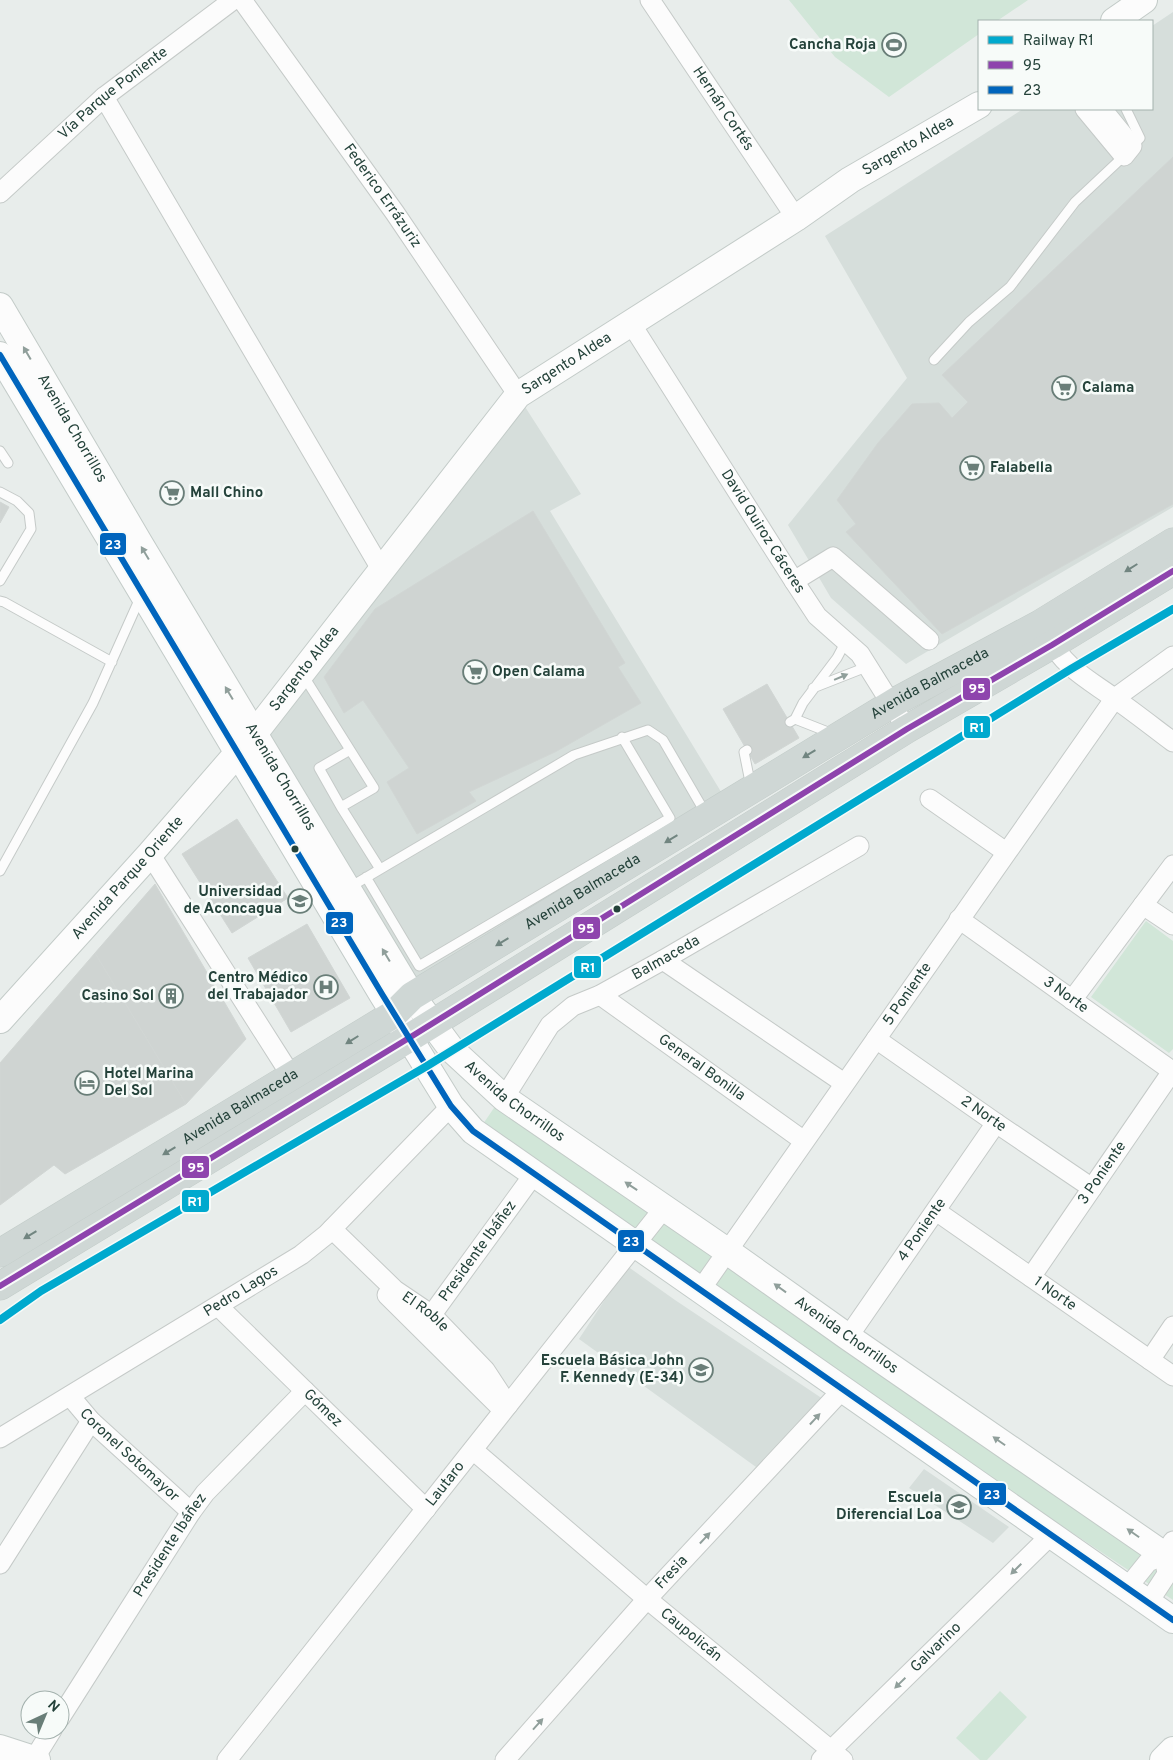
<svg xmlns="http://www.w3.org/2000/svg" width="1173" height="1760" font-family="Overpass,sans-serif">
  <rect width="100%" height="100%" fill="#e8edeb"/>
  <path fill="#d6dedb" d="M 1173,12 L 1173,507 L 906,664 L 831,598 L 788,525 L 907,378 L 825,236 L 1023,109 L 1152,109 L 1152,26 Z
    M 520,399 L 581,494 L 550,511 L 723,795 L 417,982 L 266,732 Z
    M 627,1266 L 675,1300 L 826,1401 L 756,1467 L 579,1339 Z
    M 924,1469 L 1009,1527 L 993,1543 L 909,1488 Z"/>
  <path fill="#d1e6d8" d="M 789,0 L 1028,0 L 997,21 L 979,21 L 979,34 L 889,97 L 835,57 Z
    M 1146,921 L 1173,941 L 1173,1049 L 1169,1053 L 1091,997 Z
    M 498,1102 L 1173,1573 L 1173,1600 L 914,1427 L 481,1127 Z
    M 1000,1691 L 1027,1717 L 987,1760 L 980,1760 L 956,1738 Z"/>
  <path fill="#cfd4d2" stroke="#d1d6d4" d="M 1173,157 L 1173,504 L 942,634 L 846,532 L 856,524 L 837,500 L 878,443 L 912,404 L 939,403 L 952,418 L 968,402 L 942,375 Z
    M 0,502 L 9,507 L 0,523 Z
    M 533,511 L 625,663 L 618,667 L 641,703 L 555,752 L 469,792 L 476,801 L 417,834 L 387,782 L 409,768 L 363,700 L 344,713 L 324,677 L 375,609 Z
    M 767,684 L 799,738 L 755,764 L 723,709 Z
    M 237,819 L 288,898 L 232,933 L 182,854 Z
    M 155,884 L 246,1039 L 186,1104 L 95,953 Z
    M 307,924 L 350,998 L 291,1032 L 248,958 Z
    M 95,953 L 186,1104 L 65,1174 L 54,1165 L 0,1205 L 0,1063 Z"/>
  <g fill="none" stroke-linecap="round" stroke-linejoin="round">
    <g stroke="#c5cac8" stroke-width="11">
      <path id="lane" d="M 1126,109 L 1140,138 L 1132,146
        M 934,360 L 969,322 L 1010,287 L 1075,202 L 1124,156
        M 0,451 L 8,463
        M 0,492 L 17,501 L 29,513 L 31,529 L 0,581
        M 0,601 L 4,602 L 112,662
        M 303,675 L 374,788 L 341,807 L 380,869
        M 813,688 L 869,666
        M 795,719 L 803,703 L 837,658 L 846,641
        M 790,722 L 795,719 L 833,734
        M 747,750 L 744,752 L 751,787
        M 341,807 L 319,768 L 350,750
        M 0,871 L 93,703 L 140,598
        M 366,877 L 419,966 L 670,818 L 622,737
        M 350,887 L 574,755 L 648,730 L 663,740 L 706,814"/>
    </g>
    <g stroke="#c5cac8" stroke-width="21">
      <g id="street">
        <path id="s1" d="M 242,0 L 395,213 L 518,395"/>
        <path id="s2" d="M 650,0 L 796,218"/>
        <path d="M 104,97 L 381,569"/>
        <path d="M 1085,109 L 1124,156 L 1132,146 L 1102,109"/>
        <path id="s3" d="M 0,193 L 104,97 L 233,0"/>
        <path id="s4" d="M 630,322 L 794,581 L 817,616 L 860,654 L 907,729"/>
        <path d="M 794,581 L 833,557 L 929,640"/>
        <path d="M 1047,636 C 1065,668 1086,678 1114,698 C 1134,712 1153,727 1173,742"/>
        <path d="M 930,799 L 1006,852"/>
        <path d="M 150,854 L 292,1077"/>
        <path d="M 1143,905 L 1173,925"/>
        <path id="s5" d="M 959,919 L 1172,1071"/>
        <path d="M 663,960 L 844,1083"/>
        <path id="s6" d="M 600,995 L 804,1141"/>
        <path d="M 1072,1000 L 1173,865"/>
        <path id="s7" d="M 876,1039 L 996,1123 L 1092,1188"/>
        <path id="s8" d="M 504,1098 L 550,1025 L 573,1006 L 600,995 L 663,960 L 859,846"/>
        <path id="s9" d="M 936,1211 L 1173,1376"/>
        <path id="s10" d="M 332,1229 L 395,1290 L 432,1315 L 485,1370 L 508,1405"/>
        <path id="s11" d="M 1031,1277 L 1173,1070"/>
        <path id="s12" d="M 701,1289 L 1115,698 L 1173,656"/>
        <path d="M 387,1295 L 501,1408"/>
        <path id="s13" d="M 219,1307 L 426,1509"/>
        <path id="s14" d="M 425,1324 L 534,1174"/>
        <path id="s15" d="M 848,1337 L 996,1123"/>
        <path d="M 1150,1360 L 1173,1326"/>
        <path id="s16" d="M 70,1396 L 91,1421 L 191,1512"/>
        <path id="s17" d="M 0,1438 L 301,1255 L 326,1235 L 451,1106"/>
        <path id="s18" d="M 473,1450 L 647,1599 L 843,1760"/>
        <path d="M 0,1564 L 91,1421"/>
        <path d="M 1127,1588 L 1148,1562 L 1164,1555 L 1173,1541"/>
        <path d="M 1148,1603 L 1167,1574 L 1164,1555"/>
        <path id="s19" d="M 60,1718 L 191,1512 L 205,1493 L 305,1391"/>
        <path d="M 34,1759 L 52,1730"/>
        <path id="s20" d="M 227,1760 L 664,1208"/>
        <path id="s21" d="M 505,1760 L 647,1599 L 843,1389"/>
        <path id="s22" d="M 821,1760 L 1051,1535"/>
      </g>
    </g>
    <g stroke="#c3cbc8" stroke-width="28">
      <g id="secondary">
        <path d="M 1114,21 L 1144,0"/>
        <path id="s23" d="M 0,306 L 140,544 L 412,996 L 452,1050 L 504,1098 L 727,1251 L 848,1337 L 1173,1561"/>
        <path d="M 0,355 L 382,994 L 451,1106 L 473,1131 L 1173,1620"/>
        <path id="s24" d="M 0,1020 L 150,854 L 254,734 L 518,395 L 796,218 L 850,180 L 979,105"/>
        <path d="M 0,1748 L 37,1760"/>
        <path d="M 1163,1760 L 1173,1750"/>
      </g>
    </g>
    <g stroke="#c3ccc9" stroke-width="29">
      <g id="primary">
        <path id="s25" d="M 0,1253 L 394,1014 L 412,996 L 900,699 L 1040,624 L 1173,542"/>
        <path d="M 0,1286 L 409,1038 L 907,729 L 1052,645 L 1173,571"/>
      </g>
    </g>
    <use href="#lane" stroke="#fcfcfc" stroke-width="9"/>
    <use href="#street" stroke="#fcfcfc" stroke-width="19"/>
    <use href="#secondary" stroke="#fcfcfc" stroke-width="26"/>
    <use href="#primary" stroke="#cfd7d5" stroke-width="28"/>
    <g stroke="#f7fbf9" stroke-width="10">
      <path id="bus-1" d="M 0,1286 L 409,1038 L 907,729 L 1052,645 L 1173,571"/>
    </g>
    <g stroke="#f7fbf9" stroke-width="10">
      <path id="bus-2" d="M 0,355 L 382,994 L 451,1106 L 473,1131 L 1173,1620"/>
    </g>
    <use href="#bus-1" stroke="#8e44ad" stroke-width="6"/>
    <use href="#bus-2" stroke="#0065bd" stroke-width="6"/>
    <g stroke="#f7fbf9" stroke-width="11">
      <path id="rail-1" d="M 0,1320 L 41,1291 L 427,1066 L 1071,669 L 1173,609"/>
    </g>
    <use href="#rail-1" stroke="#00a9ce" stroke-width="8"/>
  </g>
  <defs><path id="oneway-solid" d="M-6-.8H1V-3.2L6.5 0L1 3.2V.8H-6Z" transform="scale(1.25)"/></defs>
  <g fill="#909f9b">
    <use href="#oneway-solid" transform="translate(27 353) rotate(-120)"/>
    <use href="#oneway-solid" transform="translate(145 553) rotate(-121)"/>
    <use href="#oneway-solid" transform="translate(841 677) rotate(-23)"/>
    <use href="#oneway-solid" transform="translate(229 693) rotate(-121)"/>
    <use href="#oneway-solid" transform="translate(386 955) rotate(-121)"/>
    <use href="#oneway-solid" transform="translate(631 1186) rotate(-146)"/>
    <use href="#oneway-solid" transform="translate(780 1288) rotate(-144)"/>
    <use href="#oneway-solid" transform="translate(815 1419) rotate(-47)"/>
    <use href="#oneway-solid" transform="translate(999 1441) rotate(-145)"/>
    <use href="#oneway-solid" transform="translate(1133 1533) rotate(-145)"/>
    <use href="#oneway-solid" transform="translate(705 1538) rotate(-47)"/>
    <use href="#oneway-solid" transform="translate(1016 1569) rotate(135)"/>
    <use href="#oneway-solid" transform="translate(900 1683) rotate(136)"/>
    <use href="#oneway-solid" transform="translate(538 1724) rotate(-48)"/>
  </g>
  <g fill="#718580">
    <use href="#oneway-solid" transform="translate(1131 568) rotate(148)"/>
    <use href="#oneway-solid" transform="translate(809 754) rotate(149)"/>
    <use href="#oneway-solid" transform="translate(671 839) rotate(149)"/>
    <use href="#oneway-solid" transform="translate(502 942) rotate(149)"/>
    <use href="#oneway-solid" transform="translate(352 1040) rotate(148)"/>
    <use href="#oneway-solid" transform="translate(169 1151) rotate(149)"/>
    <use href="#oneway-solid" transform="translate(30 1235) rotate(149)"/>
  </g>
  <defs>
    <g id="stadium-ring" transform="scale(1.25)"><circle r="9.5" fill="#f7fbf9" stroke="#697e78" stroke-width="1.5"/><path d="M0-5a6.5 5 0 1 0 0 10a6.5 5 0 1 0 0-10ZM-3.5-1.8h7v3.6h-7Z" fill="#697e78"/></g>
    <g id="supermarket-ring" transform="scale(1.25)"><circle r="9.5" fill="#f7fbf9" stroke="#697e78" stroke-width="1.5"/><path d="M-6-5.5h2.5l.6 2H6L4.5 2H-2.5L-4.4-4H-6ZM-1.5 3.2a1.3 1.3 0 1 0 .1 0ZM3 3.2a1.3 1.3 0 1 0 .1 0Z" fill="#697e78"/></g>
    <g id="university-ring" transform="scale(1.25)"><circle r="9.5" fill="#f7fbf9" stroke="#697e78" stroke-width="1.5"/><path d="M0-5L7-2L0 1L-7-2ZM-4 1L0 2.5L4 1V4Q0 6-4 4Z" fill="#697e78"/></g>
    <g id="hospital-ring" transform="scale(1.25)"><circle r="9.5" fill="#f7fbf9" stroke="#697e78" stroke-width="1.5"/><path d="M-5-5h3v3.5h4V-5h3V5h-3V1.5h-4V5h-3Z" fill="#697e78"/></g>
    <g id="building-ring" transform="scale(1.25)"><circle r="9.5" fill="#f7fbf9" stroke="#697e78" stroke-width="1.5"/><path d="M-4-6H4V6H1V3H-1V6H-4ZM-2.5-4.3h1.7v1.8h-1.7ZM.8-4.3h1.7v1.8H.8ZM-2.5-1h1.7V.8h-1.7ZM.8-1h1.7V.8H.8Z" fill="#697e78"/></g>
    <g id="hotel-ring" transform="scale(1.25)"><circle r="9.5" fill="#f7fbf9" stroke="#697e78" stroke-width="1.5"/><path d="M-6-4.5h1.5V1H6V5H4.5V3h-9V5H-6ZM-4 0a1.8 1.8 0 1 1 3.6 0ZM.5 0V-2.5h3Q6-2.5 6 0Z" fill="#697e78"/></g>
    <g id="school-ring" transform="scale(1.25)"><circle r="9.5" fill="#f7fbf9" stroke="#697e78" stroke-width="1.5"/><path d="M0-5L7-2L0 1L-7-2ZM-4 1L0 2.5L4 1V4Q0 6-4 4Z" fill="#697e78"/></g>
  </defs>
  <g fill-rule="evenodd">
    <use href="#stadium-ring" x="894" y="45"/>
    <use href="#supermarket-ring" x="1064" y="388"/>
    <use href="#supermarket-ring" x="972" y="468"/>
    <use href="#supermarket-ring" x="172" y="493"/>
    <use href="#supermarket-ring" x="475" y="672"/>
    <use href="#university-ring" x="300" y="901"/>
    <use href="#hospital-ring" x="326" y="987"/>
    <use href="#building-ring" x="171" y="996"/>
    <use href="#hotel-ring" x="87" y="1083"/>
    <use href="#school-ring" x="701" y="1370"/>
    <use href="#school-ring" x="959" y="1507"/>
  </g>
  <g fill="#24423a" stroke="#f7fbf9" stroke-width="2">
    <circle cx="295" cy="849" r="4.5"/>
    <circle cx="617" cy="909" r="4.5"/>
  </g>
  <g text-anchor="middle" dominant-baseline="central" stroke-width="5" stroke-linejoin="round" paint-order="stroke">
    <g font-size="15" font-weight="bold" fill="#24423a" stroke="#f7fbf9" text-anchor="end">
      <text x="876" y="45">Cancha Roja</text>
      <text x="1082" y="388" text-anchor="start">Calama</text>
      <text x="990" y="468" text-anchor="start">Falabella</text>
      <text x="190" y="493" text-anchor="start">Mall Chino</text>
      <text x="492" y="672" text-anchor="start">Open Calama</text>
      <text x="282" y="892">Universidad<tspan x="282" dy="17">de Aconcagua</tspan></text>
      <text x="308" y="978">Centro Médico<tspan x="308" dy="17">del Trabajador</tspan></text>
      <text x="154" y="996">Casino Sol</text>
      <text x="104" y="1074" text-anchor="start">Hotel Marina<tspan x="104" dy="17">Del Sol</tspan></text>
      <text x="684" y="1361">Escuela Básica John<tspan x="684" dy="17">F. Kennedy (E-34)</tspan></text>
      <text x="942" y="1498">Escuela<tspan x="942" dy="17">Diferencial Loa</tspan></text>
    </g>
    <g font-size="15" fill="#24423a" stroke="#f7fbf9">
      <text stroke="none"><textPath href="#s3" startOffset="151">Vía Parque Poniente</textPath></text>
      <text stroke="none"><textPath href="#s2" startOffset="131">Hernán Cortés</textPath></text>
      <text stroke="none"><textPath href="#s24" startOffset="1275">Sargento Aldea</textPath></text>
      <text stroke="none"><textPath href="#s1" startOffset="241">Federico Errázuriz</textPath></text>
      <text stroke="none"><textPath href="#s24" startOffset="870">Sargento Aldea</textPath></text>
      <text stroke="none"><textPath href="#s23" startOffset="142">Avenida Chorrillos</textPath></text>
      <text stroke="none"><textPath href="#s4" startOffset="248">David Quiroz Cáceres</textPath></text>
      <text stroke="none"><textPath href="#s24" startOffset="465">Sargento Aldea</textPath></text>
      <text stroke="none"><textPath href="#s25" startOffset="1091">Avenida Balmaceda</textPath></text>
      <text stroke="none"><textPath href="#s23" startOffset="548">Avenida Chorrillos</textPath></text>
      <text stroke="none"><textPath href="#s24" startOffset="191">Avenida Parque Oriente</textPath></text>
      <text stroke="none"><textPath href="#s25" startOffset="686">Avenida Balmaceda</textPath></text>
      <text stroke="none"><textPath href="#s8" startOffset="221">Balmaceda</textPath></text>
      <text stroke="none"><textPath href="#s12" startOffset="360">5 Poniente</textPath></text>
      <text stroke="none"><textPath href="#s5" startOffset="131">3 Norte</textPath></text>
      <text stroke="none"><textPath href="#s6" startOffset="125">General Bonilla</textPath></text>
      <text stroke="none"><textPath href="#s23" startOffset="952">Avenida Chorrillos</textPath></text>
      <text stroke="none"><textPath href="#s25" startOffset="281">Avenida Balmaceda</textPath></text>
      <text stroke="none"><textPath href="#s7" startOffset="131">2 Norte</textPath></text>
      <text stroke="none"><textPath href="#s11" startOffset="126">3 Poniente</textPath></text>
      <text stroke="none"><textPath href="#s15" startOffset="130">4 Poniente</textPath></text>
      <text stroke="none"><textPath href="#s14" startOffset="90">Presidente Ibáñez</textPath></text>
      <text stroke="none"><textPath href="#s17" startOffset="282">Pedro Lagos</textPath></text>
      <text stroke="none"><textPath href="#s9" startOffset="145">1 Norte</textPath></text>
      <text stroke="none"><textPath href="#s10" startOffset="125">El Roble</textPath></text>
      <text stroke="none"><textPath href="#s23" startOffset="1358">Avenida Chorrillos</textPath></text>
      <text stroke="none"><textPath href="#s13" startOffset="145">Gómez</textPath></text>
      <text stroke="none"><textPath href="#s16" startOffset="84">Coronel Sotomayor</textPath></text>
      <text stroke="none"><textPath href="#s20" startOffset="352">Lautaro</textPath></text>
      <text stroke="none"><textPath href="#s19" startOffset="205">Presidente Ibáñez</textPath></text>
      <text stroke="none"><textPath href="#s21" startOffset="251">Fresia</textPath></text>
      <text stroke="none"><textPath href="#s18" startOffset="286">Caupolicán</textPath></text>
      <text stroke="none"><textPath href="#s22" startOffset="161">Galvarino</textPath></text>
    </g>
  </g>
  <g stroke="#f7fbf9" stroke-width="2">
    <rect x="99" y="532" width="28" height="24" rx="5" fill="#0065bd"/>
    <rect x="962" y="677" width="29" height="24" rx="5" fill="#8e44ad"/>
    <rect x="963" y="715" width="28" height="24" rx="5" fill="#00a9ce"/>
    <rect x="325" y="911" width="29" height="24" rx="5" fill="#0065bd"/>
    <rect x="572" y="916" width="29" height="24" rx="5" fill="#8e44ad"/>
    <rect x="573" y="955" width="29" height="24" rx="5" fill="#00a9ce"/>
    <rect x="181" y="1155" width="29" height="24" rx="5" fill="#8e44ad"/>
    <rect x="181" y="1189" width="29" height="24" rx="5" fill="#00a9ce"/>
    <rect x="617" y="1229" width="28" height="24" rx="5" fill="#0065bd"/>
    <rect x="978" y="1482" width="29" height="24" rx="5" fill="#0065bd"/>
  </g>
  <g font-size="14" text-anchor="middle" font-weight="bold" fill="#fff">
    <text x="113" y="549">23</text>
    <text x="977" y="693">95</text>
    <text x="977" y="732">R1</text>
    <text x="339" y="927">23</text>
    <text x="586" y="933">95</text>
    <text x="588" y="972">R1</text>
    <text x="196" y="1172">95</text>
    <text x="195" y="1206">R1</text>
    <text x="631" y="1246">23</text>
    <text x="992" y="1499">23</text>
  </g>
  <rect x="978" y="20" width="175" height="90" fill="#f7fbf9" stroke="#a3b1ad"/>
  <rect x="988" y="36" width="25" height="8" fill="#00a9ce" stroke="#a3b1ad"/>
  <text x="1023" y="45" font-size="15" fill="#24423a">Railway R1</text>
  <rect x="988" y="61" width="25" height="8" fill="#8e44ad" stroke="#a3b1ad"/>
  <text x="1023" y="70" font-size="15" fill="#24423a">95</text>
  <rect x="988" y="86" width="25" height="8" fill="#0065bd" stroke="#a3b1ad"/>
  <text x="1023" y="95" font-size="15" fill="#24423a">23</text>
  <g transform="translate(45 1715) rotate(44)"><circle r="24" fill="#f7fbf9" stroke="#a3b1ad"/>
  <path d="M0-4L9 19L0 12L-9 19Z" fill="#697e78"/>
  <text y="-8" font-size="14" font-weight="bold" text-anchor="middle" fill="#24423a">N</text>
  </g>
</svg>
